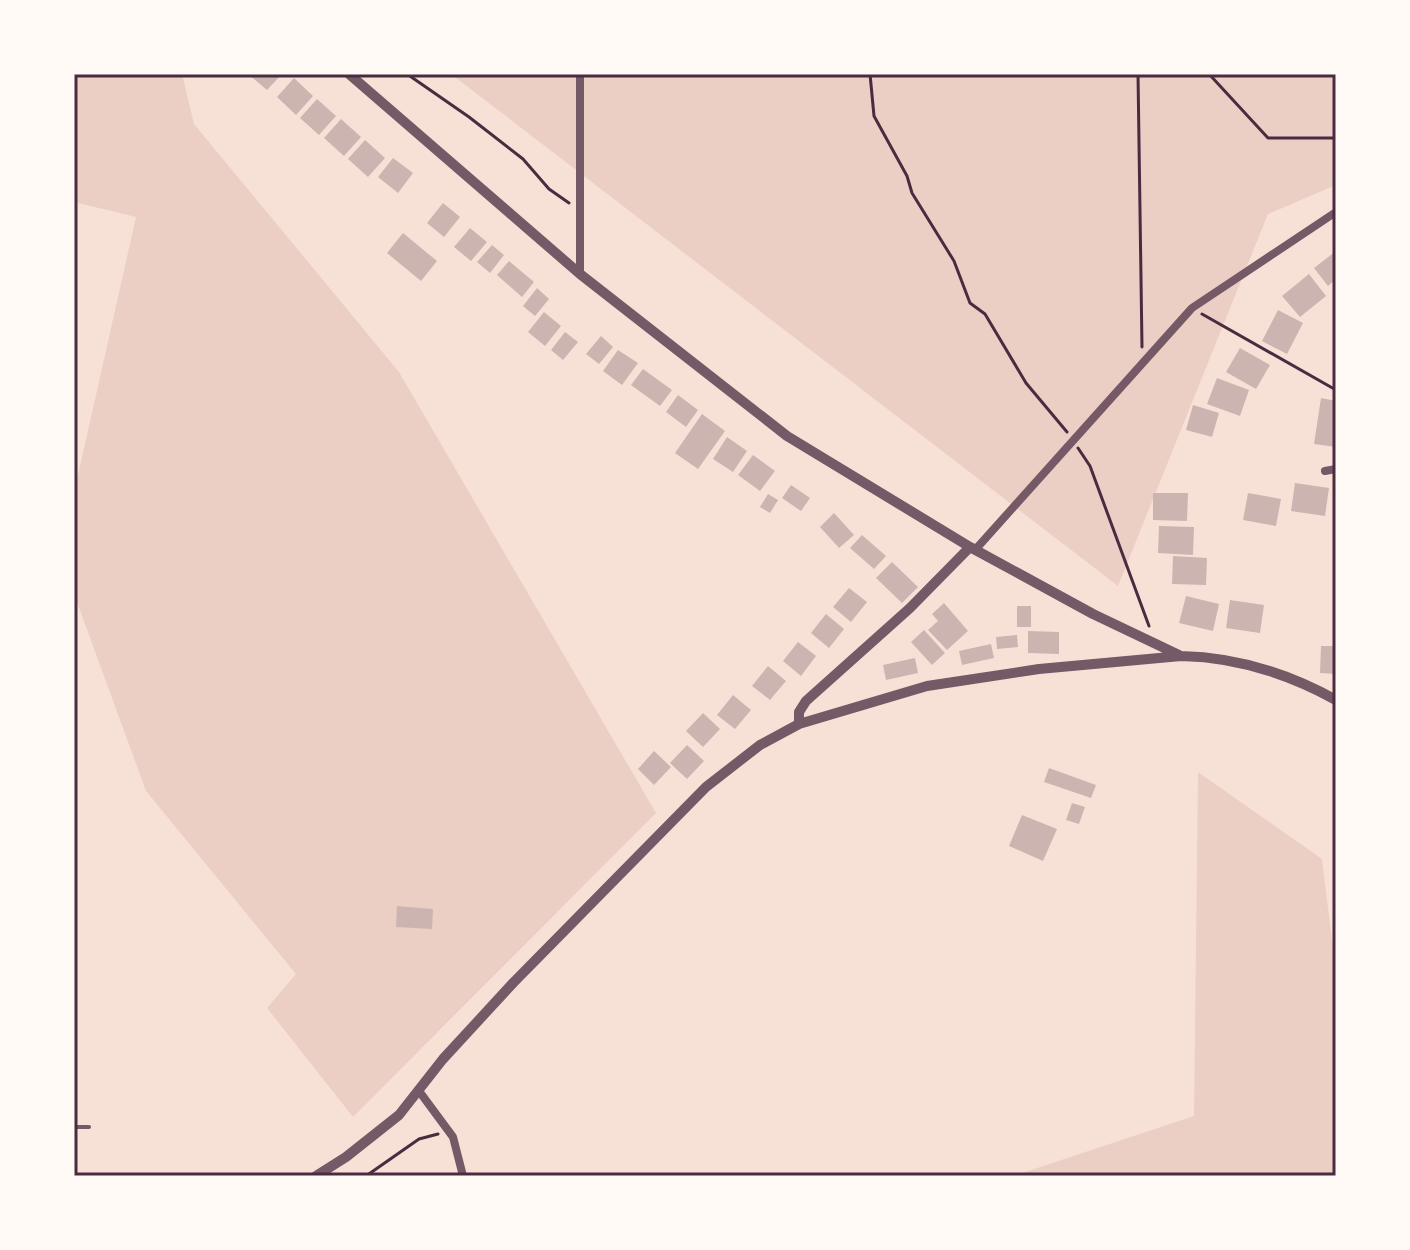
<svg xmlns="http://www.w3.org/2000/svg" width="1410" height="1250" font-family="Karla,sans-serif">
  <rect width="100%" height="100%" fill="#f7e1d7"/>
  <path fill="#ebcfc5" d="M 74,74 L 182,74 L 194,124 L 399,372 L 656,813 L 353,1117 L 267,1008 L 296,974 L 146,791 L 74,594 L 74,493 L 136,217 L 74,202 Z
    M 451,74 L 1336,74 L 1336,185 L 1268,214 L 1118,586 Z
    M 1198,772 L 1322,859 L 1336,973 L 1336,1176 L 1013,1176 L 1194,1116 Z"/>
  <path fill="#ccb4b1" d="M 248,74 L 282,74 L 267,90 Z
    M 294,78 L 313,96 L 296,115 L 277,97 Z
    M 317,99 L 336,116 L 319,135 L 300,118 Z
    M 341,119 L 361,137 L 344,156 L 324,138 Z
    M 365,140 L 385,158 L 368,177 L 348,159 Z
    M 393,158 L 413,173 L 398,193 L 378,177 Z
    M 443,203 L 460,217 L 444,237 L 427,223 Z
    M 470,228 L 487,242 L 471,261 L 454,247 Z
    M 403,233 L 437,261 L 421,281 L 387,253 Z
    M 492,245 L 504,255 L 490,273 L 477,262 Z
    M 1336,251 L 1336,279 L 1328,286 L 1314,268 Z
    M 509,261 L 534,282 L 522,297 L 497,275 Z
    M 1309,274 L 1326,296 L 1300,317 L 1282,296 Z
    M 537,288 L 549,299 L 535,316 L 523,306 Z
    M 1278,310 L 1303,323 L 1287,354 L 1262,341 Z
    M 544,312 L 561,326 L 545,346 L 528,332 Z
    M 565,332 L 578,342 L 563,360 L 551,350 Z
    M 601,336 L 613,347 L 599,364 L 586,354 Z
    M 1240,348 L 1270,365 L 1256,389 L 1226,372 Z
    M 618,350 L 638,363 L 622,385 L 603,371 Z
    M 643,369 L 672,390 L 660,406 L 631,385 Z
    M 1217,378 L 1249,390 L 1240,416 L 1207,404 Z
    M 678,395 L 698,410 L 686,427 L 666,412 Z
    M 1321,398 L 1336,401 L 1336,447 L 1314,444 Z
    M 1193,405 L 1219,413 L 1212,437 L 1186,430 Z
    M 702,414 L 725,431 L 698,469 L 675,453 Z
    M 727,437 L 747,451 L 733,472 L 713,459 Z
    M 753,455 L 775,471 L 760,491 L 738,475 Z
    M 1295,483 L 1329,488 L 1325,516 L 1291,511 Z
    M 791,485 L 810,498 L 801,511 L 782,498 Z
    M 1153,493 L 1188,493 L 1187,521 L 1153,520 Z
    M 1248,493 L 1281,499 L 1276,526 L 1243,520 Z
    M 768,494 L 778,500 L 770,513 L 760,507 Z
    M 834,513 L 854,535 L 839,548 L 820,527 Z
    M 1159,526 L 1194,527 L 1193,555 L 1158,553 Z
    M 862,535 L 886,556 L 874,569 L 850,548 Z
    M 1173,556 L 1207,558 L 1206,585 L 1172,584 Z
    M 892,562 L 918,587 L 902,603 L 876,578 Z
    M 849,588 L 867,602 L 851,622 L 833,607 Z
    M 1186,596 L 1219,604 L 1213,631 L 1179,623 Z
    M 1230,600 L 1264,605 L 1260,633 L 1226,628 Z
    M 944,603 L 968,631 L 947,650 L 928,630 L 938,621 L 932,614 Z
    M 1017,606 L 1031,606 L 1031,627 L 1017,627 Z
    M 826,614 L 844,629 L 829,648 L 811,633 Z
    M 924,630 L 945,653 L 932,665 L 911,642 Z
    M 1028,631 L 1059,632 L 1059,654 L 1028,653 Z
    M 1017,635 L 1018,647 L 997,649 L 996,637 Z
    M 798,642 L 816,656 L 801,676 L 783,661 Z
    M 991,644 L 994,658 L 962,665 L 959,651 Z
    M 1321,646 L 1336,646 L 1336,674 L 1320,673 Z
    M 915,658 L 918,673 L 886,680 L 883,665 Z
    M 768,666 L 786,681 L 770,700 L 752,686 Z
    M 733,695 L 751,710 L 735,729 L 717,715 Z
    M 703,713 L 720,729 L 703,747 L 686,731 Z
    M 687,745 L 704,761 L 687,779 L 670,763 Z
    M 654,751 L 671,767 L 654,785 L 638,769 Z
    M 1049,768 L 1096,785 L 1091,798 L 1044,782 Z
    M 1072,803 L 1085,807 L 1079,824 L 1066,820 Z
    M 1022,815 L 1057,829 L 1043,861 L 1009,846 Z
    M 397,906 L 433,909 L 432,929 L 396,927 Z"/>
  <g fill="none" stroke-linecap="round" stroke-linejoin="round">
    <path stroke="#4a2c40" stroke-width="3" d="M 407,74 L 469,117 L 523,159 L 549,189 L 569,203
      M 870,74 L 874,116 L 907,176 L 912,193 L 954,261 L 970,303 L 985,314 L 1026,383 L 1067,432
      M 1138,74 L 1142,347
      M 1209,74 L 1268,138 L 1336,138
      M 1202,314 L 1336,390
      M 1078,448 L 1090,466 L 1149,626
      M 366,1176 L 419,1139 L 438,1134"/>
    <path stroke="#755966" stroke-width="4" d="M 74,1127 L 89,1127"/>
    <path stroke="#755966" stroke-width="8" d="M 580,274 L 580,74
      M 1325,471 L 1336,469
      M 975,550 L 1192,308 L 1336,212
      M 419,1091 L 453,1137 L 463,1176"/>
    <path stroke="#755966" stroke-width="10" d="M 349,74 L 580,274 L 787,436 L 970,547 L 1093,614 L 1179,655
      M 799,724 L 799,712 L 806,701 L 910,608 L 970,547
      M 316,1176 L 346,1157 L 399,1115 L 443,1059 L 513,983 L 706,787 L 760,745 L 799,724 L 927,686 L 1039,669 L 1181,656 C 1235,657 1289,674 1336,700"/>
  </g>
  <rect width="1410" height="1250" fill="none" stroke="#fffaf5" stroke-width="152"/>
  <rect x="76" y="76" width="1258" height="1098" fill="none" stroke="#4a2c40" stroke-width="3"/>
</svg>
